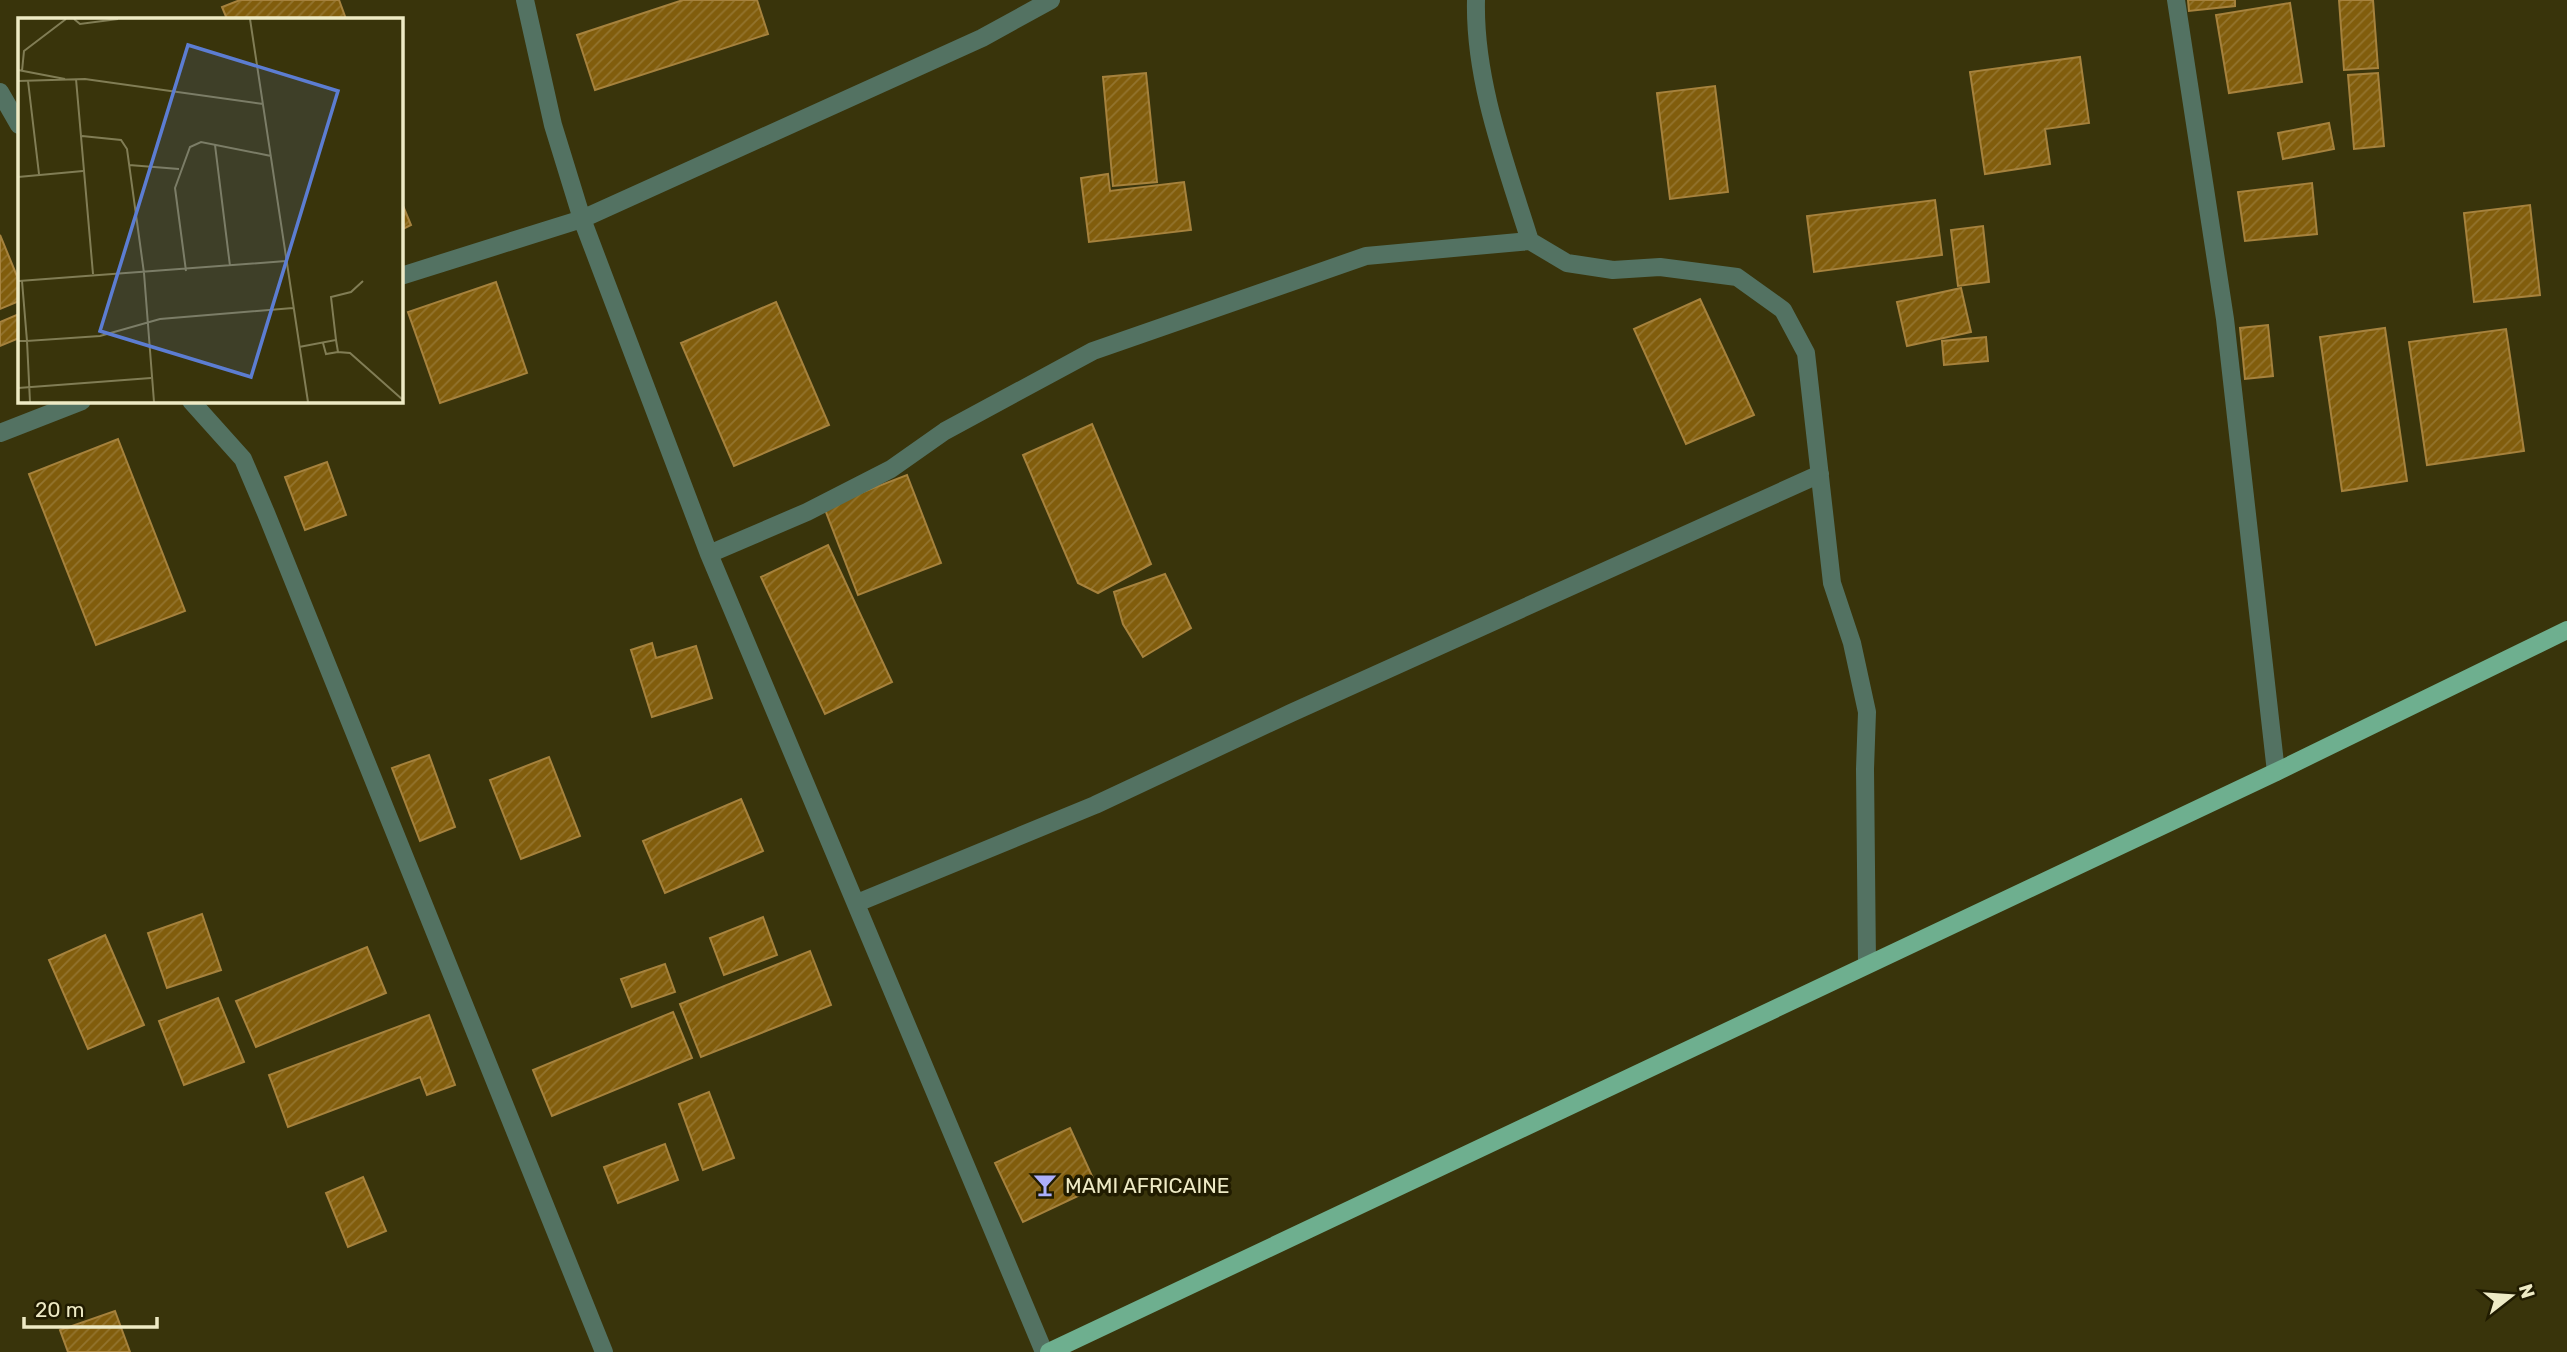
<svg xmlns="http://www.w3.org/2000/svg" width="2567" height="1352" font-family="Rubik,sans-serif">
  <defs>
    <pattern id="building-hatch" width="6" height="6" patternUnits="userSpaceOnUse" patternTransform="scale(1.75)"><rect width="6" height="6" fill="#815d0c"/><path d="M-1 1l2-2M0 6l6-6M5 7l2-2" fill="none" stroke="#93742e"/></pattern>
  </defs>
  <rect width="100%" height="100%" fill="#39340b"/>
  <path fill="url(#building-hatch)" stroke="#a6823d" stroke-width="2" d="M 240,0 L 339,0 L 346,19 L 227,19 L 222,7 Z
    M 683,0 L 757,0 L 768,34 L 595,90 L 577,35 Z
    M 2188,0 L 2235,0 L 2235,6 L 2189,11 Z
    M 2339,0 L 2373,0 L 2378,68 L 2344,70 Z
    M 2290,3 L 2302,82 L 2229,93 L 2216,15 Z
    M 2080,57 L 2089,123 L 2045,129 L 2050,164 L 1985,174 L 1970,72 Z
    M 1146,73 L 1157,182 L 1113,186 L 1103,77 Z
    M 2378,73 L 2384,146 L 2354,149 L 2348,75 Z
    M 1715,86 L 1728,192 L 1670,199 L 1657,93 Z
    M 2329,123 L 2334,149 L 2283,159 L 2278,133 Z
    M 1108,174 L 1110,191 L 1184,182 L 1191,230 L 1089,242 L 1081,178 Z
    M 2312,183 L 2317,234 L 2245,241 L 2238,192 Z
    M 1935,200 L 1942,255 L 1814,272 L 1807,216 Z
    M 401,201 L 411,225 L 401,230 Z
    M 2530,205 L 2540,295 L 2474,302 L 2464,213 Z
    M 1983,226 L 1989,282 L 1958,286 L 1951,230 Z
    M 0,235 L 19,281 L 19,301 L 0,309 Z
    M 496,282 L 527,373 L 440,403 L 408,312 Z
    M 1961,288 L 1971,332 L 1907,346 L 1897,302 Z
    M 1700,299 L 1754,415 L 1686,444 L 1634,329 Z
    M 776,302 L 829,425 L 734,466 L 681,343 Z
    M 19,314 L 19,338 L 0,346 L 0,322 Z
    M 2268,325 L 2273,376 L 2245,379 L 2240,328 Z
    M 2385,328 L 2407,481 L 2342,491 L 2320,337 Z
    M 2506,329 L 2524,451 L 2427,465 L 2409,342 Z
    M 1986,337 L 1988,361 L 1944,365 L 1942,341 Z
    M 1092,424 L 1151,564 L 1098,593 L 1078,583 L 1023,455 Z
    M 118,439 L 185,611 L 96,645 L 29,474 Z
    M 327,462 L 346,515 L 305,530 L 285,477 Z
    M 907,475 L 941,563 L 858,595 L 824,507 Z
    M 828,545 L 892,682 L 825,714 L 761,577 Z
    M 1165,574 L 1191,628 L 1143,657 L 1123,624 L 1114,592 Z
    M 652,643 L 656,658 L 696,646 L 712,698 L 652,717 L 631,650 Z
    M 429,755 L 455,827 L 420,841 L 392,768 Z
    M 549,757 L 580,836 L 521,859 L 490,780 Z
    M 741,799 L 763,851 L 665,893 L 643,841 Z
    M 202,914 L 221,970 L 167,988 L 148,933 Z
    M 763,917 L 777,955 L 724,975 L 710,938 Z
    M 105,935 L 144,1025 L 88,1049 L 49,960 Z
    M 367,947 L 386,993 L 256,1047 L 236,1001 Z
    M 810,951 L 831,1005 L 701,1057 L 680,1004 Z
    M 665,964 L 675,992 L 632,1007 L 621,979 Z
    M 218,998 L 244,1062 L 184,1085 L 159,1021 Z
    M 673,1012 L 692,1058 L 552,1116 L 533,1070 Z
    M 429,1015 L 455,1085 L 427,1095 L 420,1077 L 288,1127 L 269,1075 Z
    M 709,1092 L 734,1158 L 703,1170 L 679,1104 Z
    M 1070,1128 L 1097,1187 L 1023,1222 L 995,1163 Z
    M 665,1144 L 678,1180 L 618,1203 L 604,1167 Z
    M 363,1177 L 386,1231 L 348,1247 L 326,1193 Z
    M 115,1311 L 130,1352 L 68,1352 L 60,1330 Z"/>
  <g fill="none" stroke-linecap="round" stroke-linejoin="round">
    <path stroke="#537262" stroke-width="18" d="M 525,0 L 553,125 L 582,219 L 709,554 L 1044,1352
      M 1476,0 C 1474,82 1506,164 1530,241
      M 2176,0 L 2225,319 L 2276,772
      M 0,92 L 19,125
      M 401,276 L 582,219 L 982,38 L 1051,0
      M 191,401 L 243,459 L 266,513 L 604,1352
      M 0,433 L 82,401
      M 709,554 L 807,512 L 891,469 L 945,431 L 1093,351 L 1366,256 L 1530,241 L 1567,263 L 1613,270 L 1660,267 L 1737,277 L 1783,310 L 1806,353 L 1832,583 L 1852,643 L 1867,712 L 1865,769 L 1867,964
      M 857,903 L 1095,805 L 1291,713 L 1820,474"/>
    <path stroke="#6eaf8f" stroke-width="18" d="M 1049,1352 L 2276,772 L 2567,630"/>
  </g>
  <defs>
    <g id="bar-bare" transform="scale(1.89)"><path d="M-6-5H6L.8 .8V4.5H3.5V6h-7V4.5H-.8V.8Z" fill="#acaffb" stroke="#201b00" stroke-width="2.5" paint-order="stroke"/></g>
  </defs>
  <g fill-rule="evenodd">
    <use href="#bar-bare" x="1045" y="1185"/>
  </g>
  <g text-anchor="middle" dominant-baseline="central" stroke-width="7" stroke-linejoin="round" paint-order="stroke">
    <g font-size="21" fill="#eeeac5" stroke="#201b00" text-anchor="start">
      <text x="1065" y="1185">MAMI AFRICAINE</text>
    </g>
  </g>
  <g transform="translate(18 18)">
    <rect width="385" height="385" fill="#39340b"/>
    <path fill="none" stroke="#817d55" stroke-width="2" d="M 56,1 L 62,6 L 100,1M 232,1 L 290,384M 0,52 L 47,61M 4,53 L 6,33 L 48,1M 58,61 L 75,256M 0,63 L 67,61 L 245,86M 10,63 L 21,156M 64,118 L 103,122 L 109,131 L 126,255 L 136,384M 197,127 L 212,248M 111,147 L 161,151M 0,159 L 65,153M 168,253 L 157,170 L 172,129 L 183,124 L 253,138M 1,263 L 268,243M 4,263 L 9,323 L 82,318 L 142,301 L 275,290M 318,322 L 320,334 L 332,335 L 385,382M 0,323 L 9,323 L 12,384M 305,325 L 308,336 L 320,334M 281,329 L 318,322 L 313,279 L 333,274 L 345,263M 0,370 L 133,360"/>
    <path fill="#5c7dd2" fill-opacity="0.15" stroke="#5c7dd2" stroke-width="3.5" d="M 170,27 L 320,73 L 233,359 L 82,313 Z"/>
    <rect width="385" height="385" fill="none" stroke="#eeeac5" stroke-width="3.5"/>
  </g>
  <g transform="translate(2511 1296) rotate(73)" stroke="#201b00" stroke-width="5" paint-order="stroke">
  <path d="M0-5L12 26L0 18L-12 26Z" fill="#eeeac5"/>
  <text y="-10" font-size="19" font-weight="bold" text-anchor="middle" fill="#eeeac5">N</text>
  </g>
  <path d="M24 1317v10h133v-10" fill="none" stroke="#eeeac5" stroke-width="3.5"/>
  <text x="35" y="1317" font-size="21" fill="#eeeac5" stroke="#201b00" stroke-width="5" paint-order="stroke">20 m</text>
</svg>
